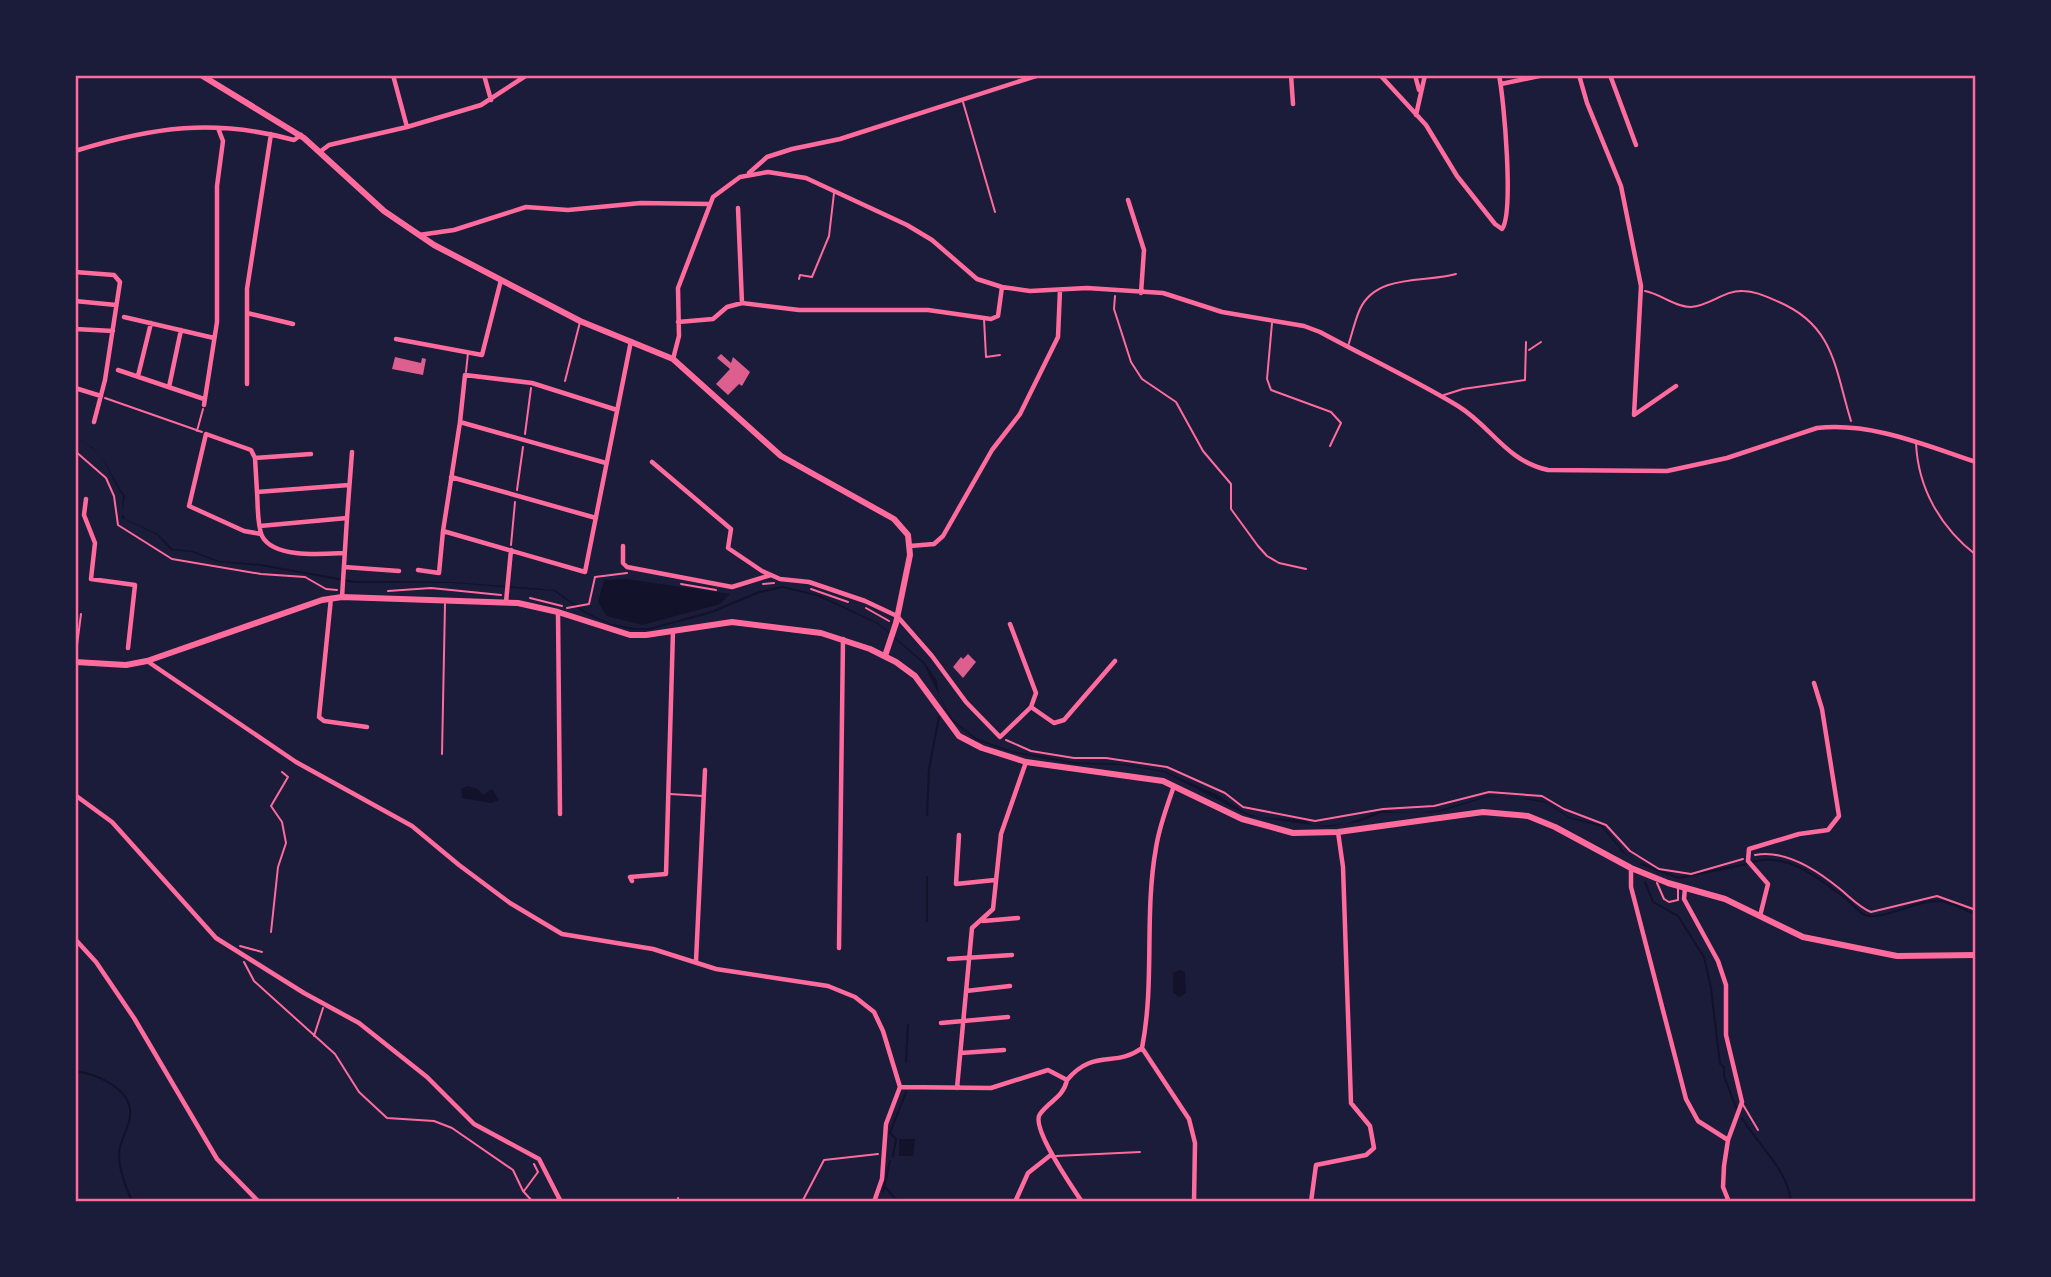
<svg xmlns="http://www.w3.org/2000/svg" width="2051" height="1277" font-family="'Crimson Pro',serif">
  <rect width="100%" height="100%" fill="#1b1b3a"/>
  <path fill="#12122b" d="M 75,438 C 107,452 107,471 125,496 L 122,513 L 125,519 L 158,534 L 173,549 L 193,551 L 219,561 L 261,564 L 355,581 L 452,582 L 555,590 L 586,612 L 611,624 L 634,628 L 650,628 L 711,611 L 759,591 L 783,586 L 819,595 L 878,623 L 925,663 L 937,681 L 939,695 L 952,719 L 976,738 L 1011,751 L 1074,762 L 1123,764 L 1164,771 L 1216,794 L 1246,813 L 1259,817 L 1303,820 L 1315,826 L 1346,824 L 1380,811 L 1416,813 L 1440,810 L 1487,796 L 1533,799 L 1547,802 L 1569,817 L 1602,825 L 1626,854 L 1641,864 L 1622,852 L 1602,827 L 1569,818 L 1547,803 L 1513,797 L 1487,797 L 1439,812 L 1381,813 L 1359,822 L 1326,827 L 1249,816 L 1164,772 L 1123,765 L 1074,764 L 1010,752 L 976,740 L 951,720 L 924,664 L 878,624 L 817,596 L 783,588 L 760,593 L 712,613 L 649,630 L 634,630 L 611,625 L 585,613 L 554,591 L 452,583 L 355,583 L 261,566 L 218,562 L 192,552 L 171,550 L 157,535 L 122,518 L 123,496 C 112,481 108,462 94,449 C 89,444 81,442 75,438 Z
    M 626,579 L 730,594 L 720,604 L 642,625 L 607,616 L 598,602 L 604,580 Z
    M 467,786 L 478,789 L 483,795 L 492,789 L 499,800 L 491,803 L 462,798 L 461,789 Z
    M 1179,970 L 1185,972 L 1186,993 L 1179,997 L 1173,992 L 1173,973 Z
    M 899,1139 L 915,1139 L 913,1156 L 899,1156 Z"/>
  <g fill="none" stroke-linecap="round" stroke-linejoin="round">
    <path stroke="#12122b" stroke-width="2" d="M 927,815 L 929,769 L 939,717
      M 1752,862 C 1787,852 1817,877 1844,897 C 1851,902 1858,912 1865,915 C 1884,921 1918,899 1940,901 C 1953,903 1964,909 1976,915
      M 1641,864 L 1679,878 L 1747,864
      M 1645,882 L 1653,902 L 1678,916 L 1704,957 L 1711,988 L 1720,1064 L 1724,1067 L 1724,1076 L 1737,1110
      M 927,921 L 927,877
      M 906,1062 L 908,1025
      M 75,1071 C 97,1074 133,1089 130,1116 C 129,1129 119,1141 119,1154 C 119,1171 126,1186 132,1202
      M 1742,1118 C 1758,1145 1788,1170 1791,1202
      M 893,1156 L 896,1139 L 890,1133 L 906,1092
      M 885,1187 L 898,1202
      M 883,1192 L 890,1161"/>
  </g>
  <path fill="#dd5f8e" d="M 721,354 L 731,363 L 733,357 L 750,372 L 742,386 L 739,384 L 728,395 L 716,384 L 730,369 L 717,358 Z
    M 395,357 L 421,363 L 422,358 L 426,359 L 423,375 L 392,369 Z
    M 968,654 L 976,662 L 963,678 L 953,667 L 961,657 L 963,659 Z"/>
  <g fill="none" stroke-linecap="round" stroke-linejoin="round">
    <path stroke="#ff6b9d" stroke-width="2" d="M 1645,291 C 1661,294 1675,307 1691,307 C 1710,306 1724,290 1743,291 C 1756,291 1767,297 1779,302 C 1835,326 1835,370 1851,421
      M 1115,296 L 1114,309 L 1131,362 L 1142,379 L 1176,402 L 1203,451 L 1231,484 L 1231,509 L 1258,546 L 1267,556 L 1279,563 L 1306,569
      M 105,398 L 202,432
      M 197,431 L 203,409
      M 525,434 L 531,388
      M 75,451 L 106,478 L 114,496 L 118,525 L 172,559 L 261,574 L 305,577 L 326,589 L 337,590
      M 517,490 L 523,447
      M 511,545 L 515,502
      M 681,584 L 716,590
      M 763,584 L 774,583
      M 811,589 L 848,602
      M 388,591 L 431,588 L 501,595
      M 530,598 L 562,606
      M 567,608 L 589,604 L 595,577 L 627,573
      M 866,608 L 889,621
      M 1006,740 L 1031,751 L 1074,758 L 1106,758 L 1167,767 L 1225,793 L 1243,807 L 1315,821 L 1383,809 L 1434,806 L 1489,792 L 1542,796 L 1564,809 L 1606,825 L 1630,851 L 1659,869 L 1691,874 L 1743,859
      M 1755,855 C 1785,849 1817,870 1840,889 C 1850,897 1859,907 1871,912 L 1937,896 L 1976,910
      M 271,932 L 278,867 L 286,843 L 282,822 L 271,806 L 288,777 L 282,772
      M 240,946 L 262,952
      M 244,962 L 254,981 L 335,1054 L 359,1092 L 387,1118 L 434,1121 L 452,1128 L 513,1170 L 523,1191 L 533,1202
      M 314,1036 L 323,1008
      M 524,1191 L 538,1172 L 534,1164
      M 678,1198 L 679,1202
      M 802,1202 L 824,1160 L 878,1154"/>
    <path stroke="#ff6b9d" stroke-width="2" d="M 963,102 L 995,212
      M 799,279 L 800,275 L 812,277 L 829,236 L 834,193
      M 984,319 L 986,357 L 1000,355
      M 1272,323 L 1267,379 L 1271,390 L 1331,412 L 1341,423 L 1330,446
      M 1348,346 C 1352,334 1355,320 1360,309 C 1377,273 1426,283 1456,274
      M 1529,350 L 1541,342
      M 466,372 L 468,353
      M 565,381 L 580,322
      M 1444,395 L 1463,389 L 1525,380 L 1526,342
      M 1916,443 C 1918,488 1940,527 1976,555
      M 75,661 L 81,614
      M 442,754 L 445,604
      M 670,794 L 703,796
      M 1657,883 L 1664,899 L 1669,902 L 1678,900 L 1678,887
      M 1742,1103 L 1758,1130
      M 1056,1156 L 1140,1152"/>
    <path stroke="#ff6b9d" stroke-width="4.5" d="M 484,75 L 491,100
      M 1291,75 L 1293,104
      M 1380,75 L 1426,125 L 1457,176 L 1495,224 L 1502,229 C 1514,213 1504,99 1499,75
      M 1415,75 L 1419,90
      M 1579,75 L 1587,103 L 1621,186 L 1641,286 L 1634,415 L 1676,386
      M 1610,75 L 1636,145
      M 1501,84 L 1544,75
      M 1416,115 L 1425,75
      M 407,127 L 481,105 L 527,75
      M 75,151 C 153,127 214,118 294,140 L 301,135
      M 321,151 L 329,145 L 407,127 L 393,75
      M 749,173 L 767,157 L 792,149 L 840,139 L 1039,75
      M 1128,200 L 1144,250 L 1141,293
      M 738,208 L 742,303
      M 419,235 L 454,230 L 526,207 L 568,210 L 641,203 L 709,204
      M 75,272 L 114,275 L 120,282 L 105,380 L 94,422
      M 75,301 L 116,305
      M 247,313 L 293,324
      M 124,317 L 214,338
      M 678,322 L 713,319 L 727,307 L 742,303 L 799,310 L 928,310 L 991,319 L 998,316 L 1002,287
      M 75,329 L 113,331
      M 396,339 L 482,355 L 501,280
      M 673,359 L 679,336 L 678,288 L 713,197 L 740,177 L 768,172 L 806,178 L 907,225 L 932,240 L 977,279 L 1002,287 L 1030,291 L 1087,288 L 1163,293 L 1222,312 L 1304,326 L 1320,332 C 1366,357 1413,379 1458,406 C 1492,427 1506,461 1548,470 L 1667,471 L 1727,458 L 1817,428 C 1871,422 1925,445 1976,462
      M 118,370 L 204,399
      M 138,376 L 151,323
      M 247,384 L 247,289 L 271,134
      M 169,387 L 181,330
      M 75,388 L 101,396
      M 204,405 L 217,322 L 217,186 L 223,141 L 218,128
      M 460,422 L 465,375 L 532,383 L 617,410
      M 255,458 L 311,454
      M 652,462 L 731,529 L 728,548 L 762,571 L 780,579 L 809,582 L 865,601 L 897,616 L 932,656 L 966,702 L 1000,737 L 1031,707 L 1054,723 L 1064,720 L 1115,661
      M 606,463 L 460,422 L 443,531 L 585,572 L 631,341
      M 451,477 L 596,518
      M 257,492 C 258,505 257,524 262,536 C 274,559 324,554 344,553
      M 86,499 L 84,515 L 95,543 L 91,579 L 135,585 L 128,648
      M 260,526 L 347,518 L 352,452
      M 261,534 L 244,531 L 189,506 L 206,434 L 251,450 L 255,458 L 257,492 L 349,485
      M 623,546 L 623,563 L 627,567 L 732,587 L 771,575
      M 910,546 L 934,544 L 943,536 L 992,450 L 1020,414 L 1058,337 L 1060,290
      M 344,567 L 399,571
      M 418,570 L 439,573 L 443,531
      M 342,597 L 347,518
      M 331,598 L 319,717 L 324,721 L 367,727
      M 506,602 L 511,550
      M 558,612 L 560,814
      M 1010,624 L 1036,693 L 1031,707
      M 147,661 L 296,762 L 412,826 L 459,865 L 510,903 L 562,934 L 653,949 L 716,969 L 828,986 L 855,997 L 874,1012 L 883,1031 L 900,1087 L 991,1088 L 1048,1070 L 1067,1080 C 1063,1098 1050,1100 1040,1114 C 1030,1127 1073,1188 1082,1202
      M 1174,786 C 1167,806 1159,827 1156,848 C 1144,914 1155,982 1142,1048 L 1189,1119 L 1195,1143 L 1194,1202
      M 75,795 L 112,822 L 216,938 L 304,993 L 359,1023 L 427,1077 L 474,1124 L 539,1159 L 561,1202
      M 959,835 L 956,884 L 995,880
      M 1631,868 L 1631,887 L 1686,1099 L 1698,1121 L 1728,1140
      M 632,881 L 630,877 L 666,874 L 673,631
      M 1685,888 L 1684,899 L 1718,961 L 1726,985 L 1726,1035 L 1742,1102 L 1728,1140 L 1724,1166 L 1723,1187 L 1729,1202
      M 1760,916 L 1768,884 L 1748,861 L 1749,849 L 1799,834 L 1828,830 L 1839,816 L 1822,709 L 1814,683
      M 983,921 L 1018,918
      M 75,939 L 96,962 L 134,1018 L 217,1159 L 259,1202
      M 839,948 L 843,639
      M 949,959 L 1012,955
      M 696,961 L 705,770
      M 966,991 L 1010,986
      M 941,1023 L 1008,1017
      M 961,1053 L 1004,1050
      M 1067,1080 C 1094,1048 1115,1068 1142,1048
      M 957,1088 L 972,928 L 993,909 L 1001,834 L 1026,762
      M 874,1202 L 882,1179 L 886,1124 L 900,1087
      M 1015,1202 L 1028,1173 L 1052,1154
      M 1311,1202 L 1316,1165 L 1366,1155 L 1374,1148 L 1370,1126 L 1351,1103 L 1343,867 L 1338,832"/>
    <path stroke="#ff6b9d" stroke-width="6" d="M 201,75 L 304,138 L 384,211 L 434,245 L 580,321 L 673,359 L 781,456 L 894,519 L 908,535 L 910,555 L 896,623 L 885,656
      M 75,662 L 126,665 L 147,661 L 322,600 L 342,597 L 518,603 L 558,612 L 630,635 L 646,635 L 732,622 L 821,633 L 870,649 L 896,662 L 915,676 L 959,736 L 982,748 L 1026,762 L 1163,781 L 1242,819 L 1293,833 L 1338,832 L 1483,812 L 1528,816 L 1555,827 L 1631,868 L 1668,883 L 1725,899 L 1803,937 L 1897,956 L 1976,955"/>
  </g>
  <rect width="2051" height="1277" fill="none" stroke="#1b1b3a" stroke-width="154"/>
  <rect x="77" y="77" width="1897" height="1123" fill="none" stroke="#ff6b9d" stroke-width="2.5"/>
</svg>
